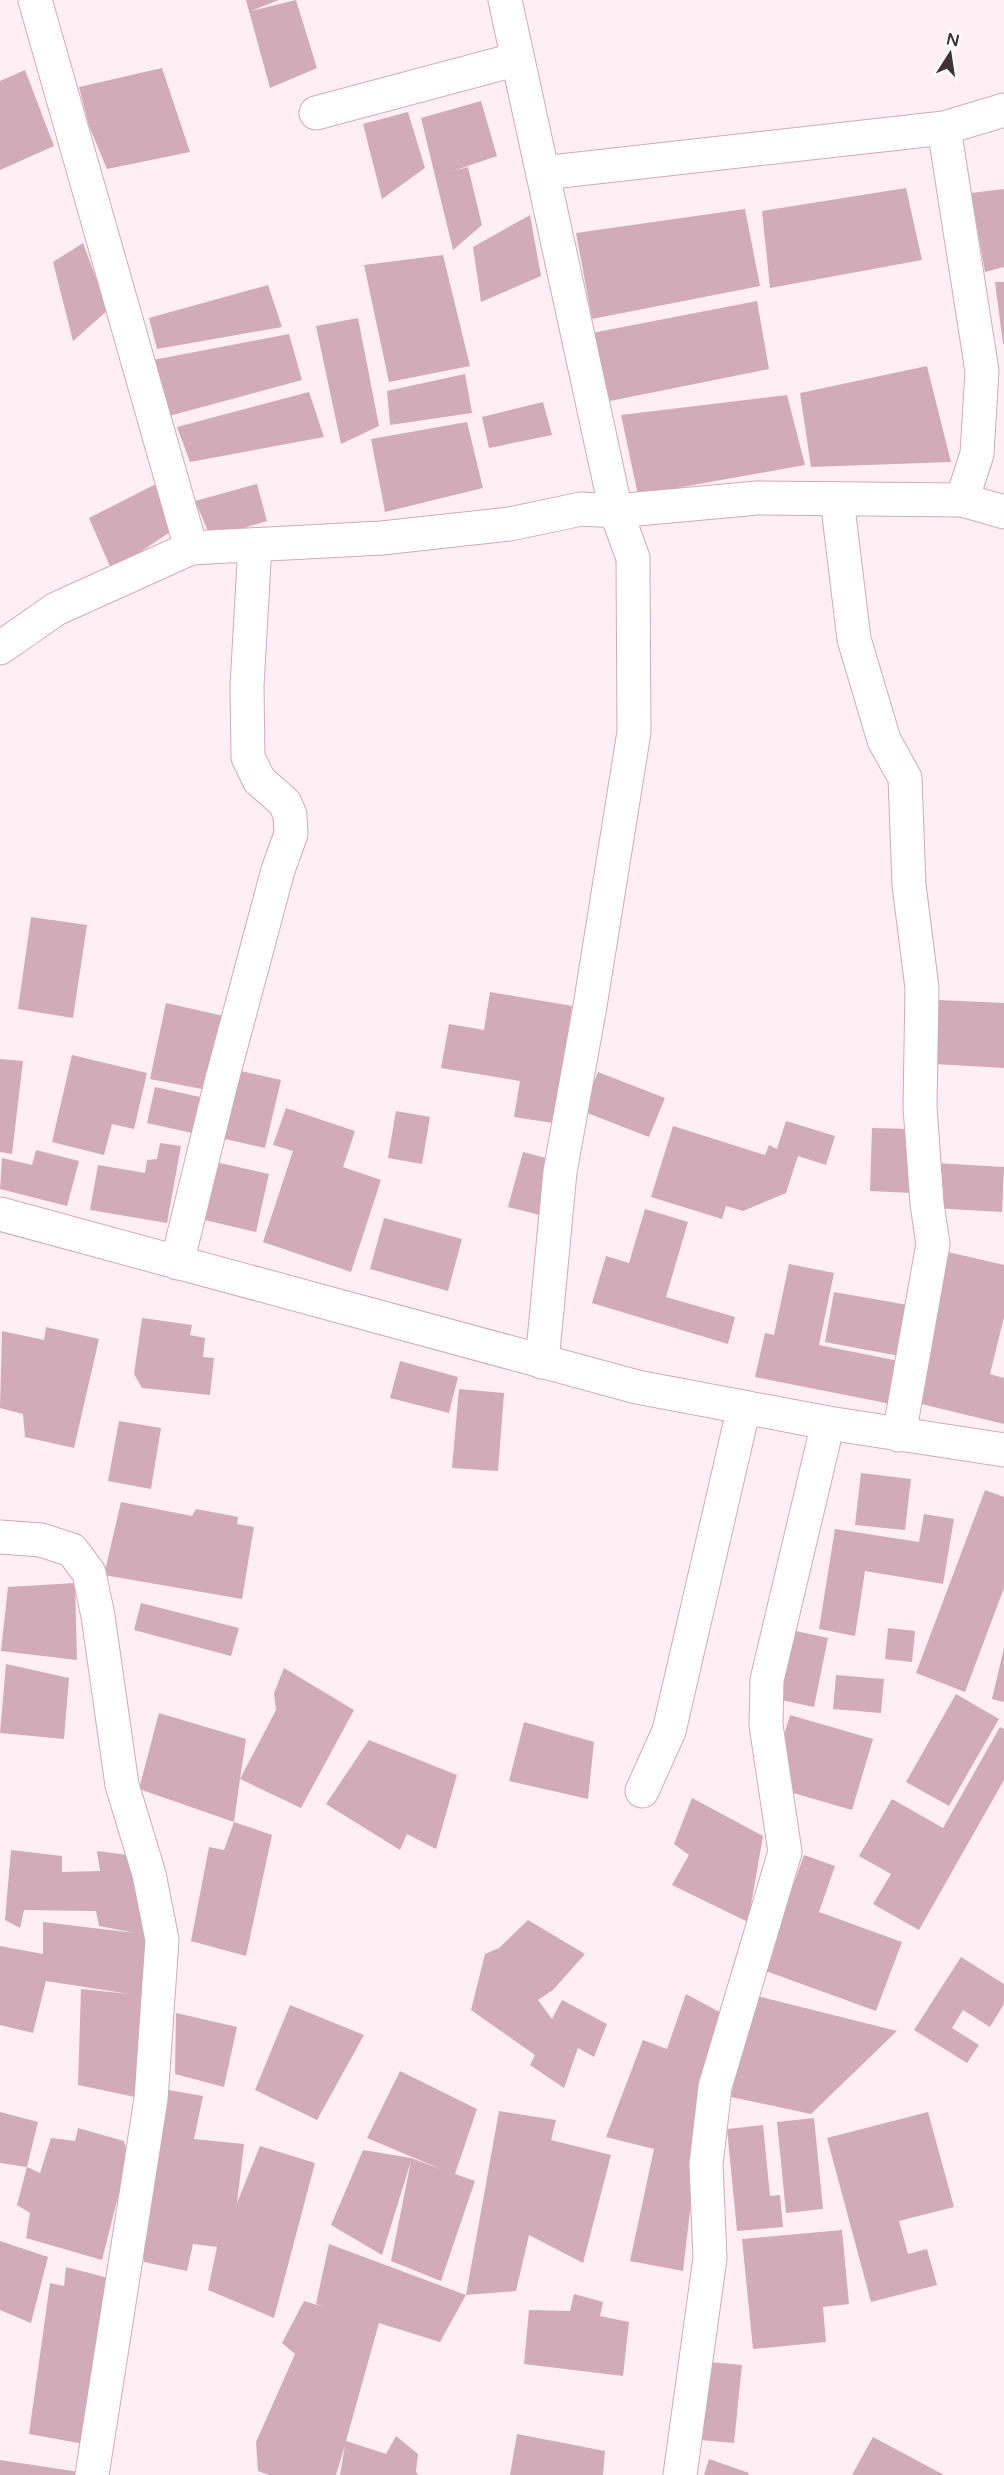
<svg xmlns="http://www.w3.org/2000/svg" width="1004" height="2475" font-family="'Varela Round',sans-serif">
  <rect width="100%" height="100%" fill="#ffeef3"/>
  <path fill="#d1abb7" d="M 246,0 L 279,0 L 251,11 L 296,0 L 317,68 L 270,88 Z
    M 162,68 L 190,152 L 107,169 L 89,126 L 79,87 Z
    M 25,70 L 54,146 L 0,170 L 0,81 Z
    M 481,101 L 497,156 L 453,171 L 468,167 L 482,225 L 453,250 L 421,118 Z
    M 408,112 L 425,168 L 382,199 L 363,124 Z
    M 906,188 L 922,260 L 770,288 L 762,211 Z
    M 1004,189 L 1004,267 L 985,272 L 971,193 Z
    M 745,209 L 760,286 L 592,319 L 576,233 Z
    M 530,215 L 541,276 L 481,302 L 473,247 Z
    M 83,243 L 108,310 L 73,341 L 53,262 Z
    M 443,255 L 470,366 L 389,382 L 364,265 Z
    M 995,282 L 1004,282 L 1004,344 L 1003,344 Z
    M 268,285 L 282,327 L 157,349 L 149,318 Z
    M 757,301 L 769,369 L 610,401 L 592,333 Z
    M 358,318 L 379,426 L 341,444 L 316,326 Z
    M 289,334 L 302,380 L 169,416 L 153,360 Z
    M 927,366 L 951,462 L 811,467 L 800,393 Z
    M 465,374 L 472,413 L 390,425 L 387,391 Z
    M 309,392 L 324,437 L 190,462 L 177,427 Z
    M 787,395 L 805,465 L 638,495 L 621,415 Z
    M 543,402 L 552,435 L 489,448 L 482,417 Z
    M 467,422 L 483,488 L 385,512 L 371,439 Z
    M 156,484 L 170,532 L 112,571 L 89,518 Z
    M 257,484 L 267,521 L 211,538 L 195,501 Z
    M 31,917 L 87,925 L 73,1018 L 18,1009 Z
    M 490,992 L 572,1006 L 553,1123 L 514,1117 L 520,1081 L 441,1068 L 449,1024 L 484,1030 Z
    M 938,1000 L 1004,1003 L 1004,1068 L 935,1064 Z
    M 166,1003 L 228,1017 L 212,1091 L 150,1079 Z
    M 72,1055 L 147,1073 L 134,1129 L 112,1124 L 104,1155 L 52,1142 Z
    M 0,1059 L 23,1061 L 12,1154 L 0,1152 Z
    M 232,1069 L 281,1080 L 265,1148 L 216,1137 Z
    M 598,1072 L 665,1098 L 649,1137 L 582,1111 Z
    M 155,1087 L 209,1099 L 201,1135 L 147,1123 Z
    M 286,1108 L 355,1131 L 343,1167 L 381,1180 L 351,1272 L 263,1242 L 293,1151 L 273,1145 Z
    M 396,1111 L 430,1117 L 422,1164 L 388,1158 Z
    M 786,1121 L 835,1136 L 826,1165 L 798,1156 L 786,1193 L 743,1211 L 726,1206 L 722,1219 L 651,1197 L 673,1126 L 765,1155 L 769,1145 L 777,1149 Z
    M 872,1128 L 914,1129 L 912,1193 L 870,1191 Z
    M 160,1143 L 181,1146 L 167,1223 L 90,1210 L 98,1165 L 145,1173 L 147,1160 L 157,1159 Z
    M 36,1150 L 79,1161 L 67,1206 L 0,1189 L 2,1158 L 32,1165 Z
    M 523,1152 L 554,1160 L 540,1215 L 508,1207 Z
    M 211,1161 L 269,1174 L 256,1232 L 196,1218 Z
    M 935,1163 L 1004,1167 L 1002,1212 L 933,1208 Z
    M 645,1209 L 688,1222 L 666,1297 L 735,1317 L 728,1344 L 592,1303 L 606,1256 L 629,1263 Z
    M 384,1218 L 462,1239 L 448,1291 L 370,1269 Z
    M 948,1252 L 1004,1265 L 1004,1317 L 990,1374 L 1004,1378 L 1004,1424 L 913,1402 Z
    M 789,1264 L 834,1273 L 819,1345 L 899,1361 L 891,1404 L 755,1377 L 765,1333 L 774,1335 Z
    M 834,1292 L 908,1305 L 899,1356 L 825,1342 Z
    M 142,1318 L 192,1325 L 190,1335 L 205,1338 L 203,1357 L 214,1358 L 210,1395 L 142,1388 L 134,1374 Z
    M 46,1327 L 99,1339 L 74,1448 L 25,1437 L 23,1414 L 0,1408 L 2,1331 L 44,1340 Z
    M 400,1361 L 458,1377 L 449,1413 L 390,1398 Z
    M 459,1389 L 504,1393 L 498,1471 L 452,1468 Z
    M 119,1421 L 161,1428 L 151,1489 L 108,1481 Z
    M 861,1473 L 911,1479 L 905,1530 L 855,1525 Z
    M 985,1490 L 1004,1497 L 1004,1588 L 965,1692 L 916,1673 Z
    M 121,1502 L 192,1516 L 196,1509 L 238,1517 L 237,1524 L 254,1527 L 242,1599 L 104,1575 Z
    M 924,1514 L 954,1519 L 943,1584 L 865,1571 L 855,1636 L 819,1629 L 835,1529 L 919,1542 Z
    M 75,1583 L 77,1660 L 1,1651 L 8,1587 Z
    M 141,1603 L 239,1628 L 231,1656 L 134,1630 Z
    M 888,1628 L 915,1631 L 912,1662 L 885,1659 Z
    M 787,1629 L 828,1638 L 814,1707 L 772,1698 Z
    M 1004,1648 L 1004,1702 L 992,1699 Z
    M 6,1664 L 69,1678 L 64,1739 L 0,1733 Z
    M 284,1668 L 354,1710 L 301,1808 L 240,1779 L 234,1822 L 139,1789 L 159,1713 L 246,1739 L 240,1779 L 276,1710 L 274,1693 Z
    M 836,1675 L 884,1679 L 881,1713 L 833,1709 Z
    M 956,1694 L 999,1719 L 949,1806 L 906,1782 Z
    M 790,1715 L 873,1739 L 852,1810 L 769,1786 Z
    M 524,1722 L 594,1742 L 588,1799 L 509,1781 Z
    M 1000,1727 L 1004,1729 L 1004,1780 L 919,1930 L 873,1904 L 891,1874 L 859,1856 L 892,1799 L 943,1828 Z
    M 369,1740 L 457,1775 L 436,1849 L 407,1834 L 400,1850 L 326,1804 Z
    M 692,1798 L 763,1836 L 748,1922 L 672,1885 L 689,1855 L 674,1844 Z
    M 234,1822 L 272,1835 L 246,1956 L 191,1941 L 209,1847 L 224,1850 Z
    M 11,1850 L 62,1856 L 62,1872 L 100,1871 L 97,1851 L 143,1857 L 148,1935 L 135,2097 L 78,2085 L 81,1989 L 130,1994 L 46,1981 L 33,2033 L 0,2025 L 0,1946 L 43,1954 L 43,1922 L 135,1933 L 99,1926 L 96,1911 L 24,1910 L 20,1928 L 5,1920 Z
    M 804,1855 L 835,1866 L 819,1912 L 902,1942 L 876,2011 L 763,1970 Z
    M 528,1920 L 585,1954 L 553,1990 L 538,2000 L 552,2019 L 562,2000 L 607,2024 L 594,2057 L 578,2048 L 564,2088 L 530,2065 L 535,2055 L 471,2010 L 485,1954 L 499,1948 Z
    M 961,1957 L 1004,1984 L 1004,2004 L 990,2027 L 963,2010 L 952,2028 L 979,2045 L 967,2063 L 914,2030 Z
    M 686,1994 L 725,2015 L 694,2177 L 683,2271 L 630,2261 L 654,2149 L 606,2137 L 643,2040 L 667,2049 Z
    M 753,1995 L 897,2031 L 811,2114 L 731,2097 Z
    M 290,2005 L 364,2035 L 317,2120 L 255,2090 Z
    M 176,2013 L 237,2027 L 224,2087 L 175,2074 Z
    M 400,2071 L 477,2109 L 455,2174 L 475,2181 L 441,2281 L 391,2261 L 411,2161 L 382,2255 L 331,2225 L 363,2150 L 411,2158 L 443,2170 L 367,2138 Z
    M 151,2087 L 203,2096 L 194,2139 L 244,2144 L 237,2203 L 260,2146 L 315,2163 L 274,2318 L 208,2290 L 217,2247 L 193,2244 L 187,2271 L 144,2262 L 138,2183 Z
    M 499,2111 L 556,2120 L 551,2140 L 611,2155 L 583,2263 L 529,2235 L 516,2291 L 466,2295 Z
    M 0,2112 L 38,2122 L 27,2167 L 0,2163 Z
    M 928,2112 L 954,2207 L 899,2221 L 908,2254 L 927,2249 L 937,2285 L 871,2302 L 827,2138 Z
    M 814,2118 L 823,2209 L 786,2213 L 777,2122 Z
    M 763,2125 L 770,2196 L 780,2195 L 783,2227 L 737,2231 L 727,2129 Z
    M 78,2128 L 124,2141 L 128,2157 L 102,2260 L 26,2238 L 30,2213 L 17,2205 L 27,2167 L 40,2173 L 51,2138 L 75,2141 Z
    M 842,2230 L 849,2304 L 823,2307 L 826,2342 L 753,2349 L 742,2239 Z
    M 0,2241 L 48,2257 L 31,2323 L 0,2310 Z
    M 329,2244 L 466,2295 L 440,2342 L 379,2323 L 346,2441 L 386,2454 L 396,2436 L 418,2454 L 416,2472 L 418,2475 L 340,2475 L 345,2445 L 336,2475 L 269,2475 L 258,2471 L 256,2442 L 295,2354 L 282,2343 L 304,2301 L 324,2307 L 316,2304 Z
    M 66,2267 L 112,2279 L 84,2444 L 29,2434 L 50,2283 L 64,2286 Z
    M 574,2294 L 603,2302 L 600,2316 L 629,2322 L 623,2376 L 524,2364 L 529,2310 L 570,2311 Z
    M 709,2362 L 742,2365 L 734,2443 L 701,2440 Z
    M 517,2434 L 605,2451 L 603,2475 L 510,2475 Z
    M 873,2437 L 944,2475 L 852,2475 Z
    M 709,2459 L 749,2473 L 748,2475 L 704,2475 Z
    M 0,2460 L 79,2472 L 79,2475 L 0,2475 Z"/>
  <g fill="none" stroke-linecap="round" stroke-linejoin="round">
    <g stroke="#d1aab6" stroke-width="35">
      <path id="street" d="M 35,0 L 191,548
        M 505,0 L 616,511 L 633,558 L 634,732 L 590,1006 L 560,1172 L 542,1362
        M 316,113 L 518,59
        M 944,128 L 982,371 L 977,454 L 962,500
        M 543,173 L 944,128 L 1004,110
        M 837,499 L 854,639 L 884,740 L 905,778 L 909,885 L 922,988 L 920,1107 L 927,1204 L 933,1244 L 899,1435
        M 0,648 L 56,609 L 191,548 L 382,538 L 510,524 L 581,509 L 616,511 L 757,498 L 962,500 L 1004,512
        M 177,1263 L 221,1083 L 278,870 L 291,834 L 290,815 L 285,803 L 259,780 L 248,757 L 247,686 L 255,545
        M 0,1537 L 41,1540 L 72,1550 L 89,1573 L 98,1616 L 122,1785 L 149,1874 L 162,1940 L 151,2099 L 92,2475
        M 642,1791 L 669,1731 L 744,1407
        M 680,2475 L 710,2258 L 706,2164 L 715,2087 L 785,1852 L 766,1725 L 767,1680 L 828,1423"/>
    </g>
    <g stroke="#d1aab6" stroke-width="35">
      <path id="secondary" d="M 0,1214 L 637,1387 L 828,1423 L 1004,1450"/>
    </g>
    <use href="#street" stroke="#fff" stroke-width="33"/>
    <use href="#secondary" stroke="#fff" stroke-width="33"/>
  </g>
  <g transform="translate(950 54) rotate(12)" stroke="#ffffff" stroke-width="4.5" paint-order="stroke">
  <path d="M0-4.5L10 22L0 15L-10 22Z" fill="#403136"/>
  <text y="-9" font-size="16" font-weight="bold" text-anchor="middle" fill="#403136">N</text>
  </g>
</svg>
